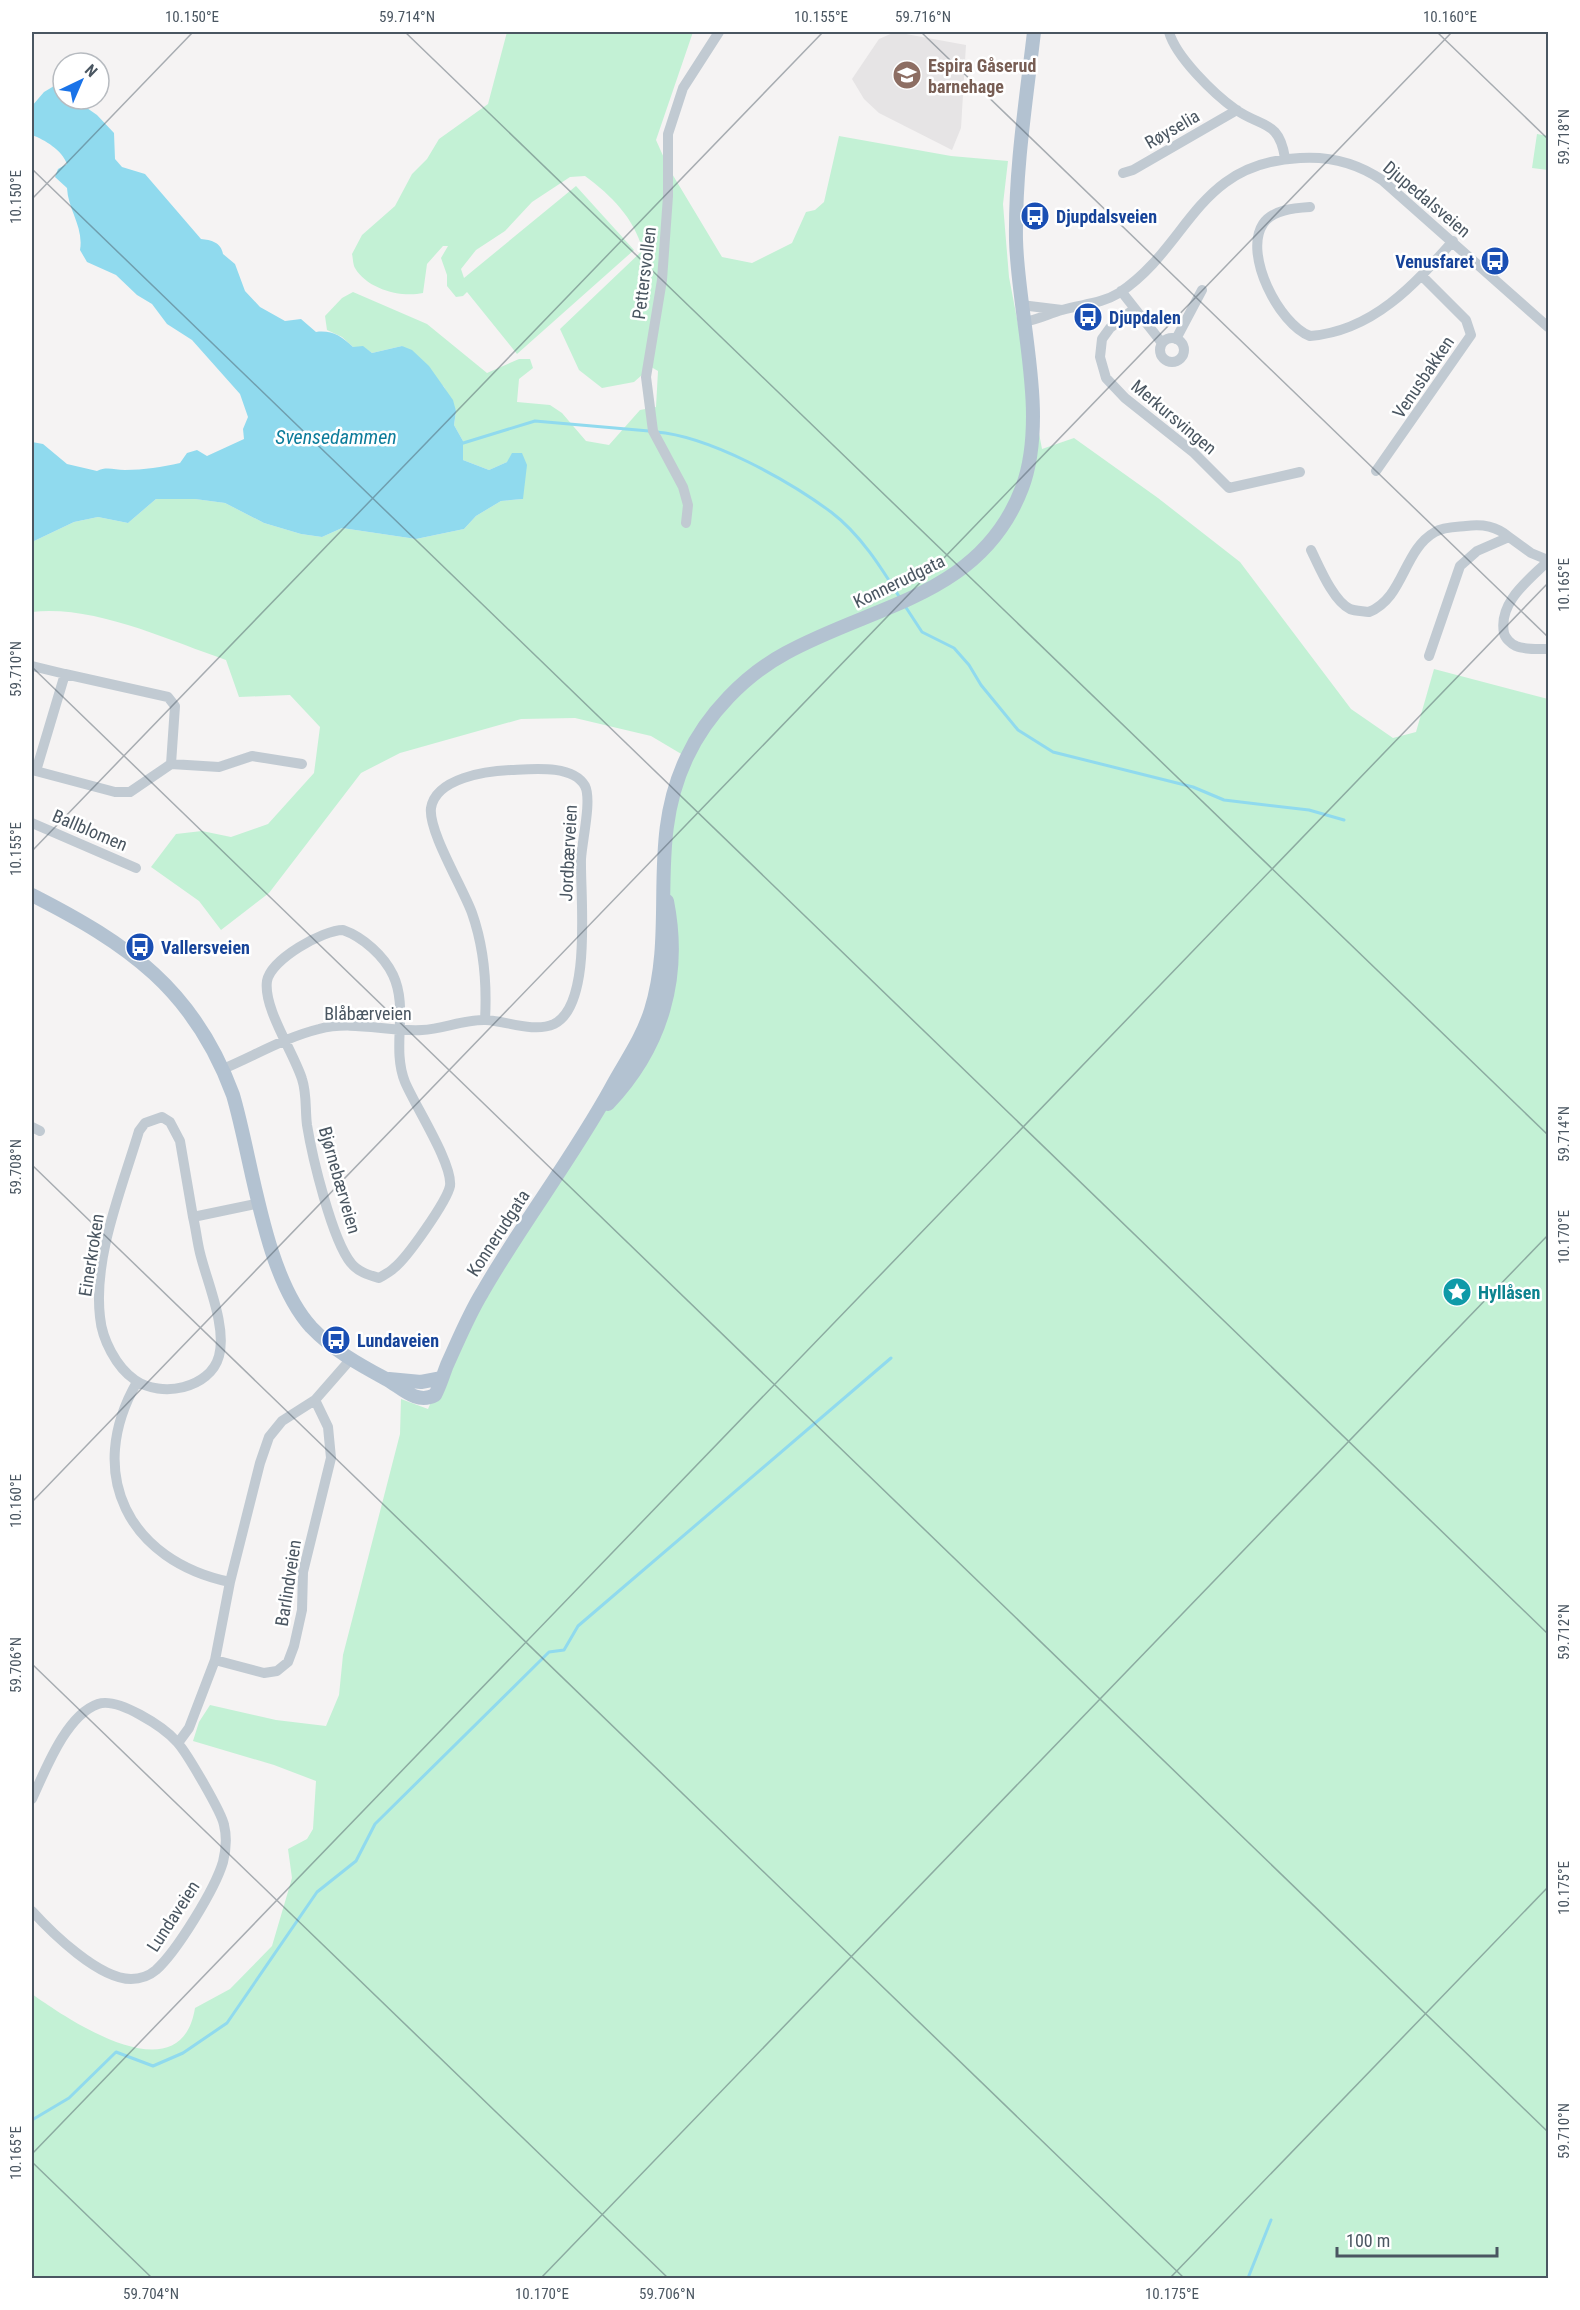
<svg xmlns="http://www.w3.org/2000/svg" width="1580" height="2310" font-family="'Roboto Condensed',sans-serif">
  <rect width="100%" height="100%" fill="#f5f3f3"/>
  <path fill="#e6e4e5" d="M 895,32 L 966,45 L 961,128 L 952,150 L 879,113 L 864,99 L 852,79 L 879,39 Z"/>
  <path fill="#c3f1d5" d="M 507,32 L 693,32 L 656,140 L 668,167 L 722,257 L 752,263 L 792,243 L 806,212 L 815,210 L 824,202 L 839,136 L 951,156 L 1008,161 L 1003,204 L 1009,277 L 1042,449 L 1074,438 L 1158,498 L 1240,562 L 1351,709 L 1393,738 L 1416,732 L 1434,669 L 1548,699 L 1548,2278 L 32,2278 L 32,1994 C 70,2021 181,2096 195,2008 L 230,1989 L 272,1946 L 292,1878 L 288,1849 L 307,1839 L 313,1829 L 316,1781 L 274,1765 L 193,1741 L 199,1722 L 210,1705 L 276,1720 L 326,1726 L 339,1695 L 343,1655 L 400,1434 L 401,1399 L 428,1409 L 466,1321 L 648,1038 L 663,874 L 683,755 L 651,736 L 575,718 L 521,719 L 400,753 L 361,773 L 269,893 L 221,930 L 199,901 L 151,867 L 176,834 L 202,831 L 231,837 L 268,824 L 314,773 L 320,727 L 290,695 L 239,697 L 226,660 C 167,640 95,605 32,612 L 32,542 L 74,522 L 98,517 L 128,523 L 156,499 L 195,499 L 225,503 L 264,523 L 301,534 L 322,537 L 342,528 L 416,539 L 464,529 L 476,516 L 501,501 L 523,499 L 507,462 L 489,470 L 463,460 L 463,441 L 454,425 L 456,411 L 444,387 L 402,346 L 372,353 L 363,347 L 353,347 L 342,337 L 327,330 L 325,316 L 342,298 L 353,292 L 427,324 L 487,373 L 519,359 L 530,359 L 533,368 L 519,379 L 517,402 L 550,405 L 562,413 L 586,441 L 609,445 L 640,410 L 656,407 L 658,371 L 651,367 L 634,382 L 602,388 L 579,370 L 560,329 L 643,250 C 633,217 612,196 585,176 L 570,177 L 532,202 L 505,231 L 476,250 L 461,269 L 464,278 L 576,186 L 634,250 L 517,354 L 467,292 L 463,296 L 456,297 L 447,286 L 447,275 L 441,258 L 448,246 L 443,246 L 427,264 L 423,293 C 401,298 367,289 355,268 C 353,265 353,258 352,254 L 362,235 L 395,206 L 412,174 L 427,159 L 439,139 L 488,104 Z
    M 1537,134 L 1548,136 L 1548,170 L 1532,168 Z"/>
  <path fill="#90daee" d="M 54,86 L 63,91 L 63,99 L 74,99 L 97,115 L 114,133 L 115,159 L 122,167 L 145,174 L 201,239 C 211,240 221,242 223,254 L 235,264 L 245,291 L 260,307 L 285,321 L 301,319 L 316,332 C 332,330 341,336 353,347 L 363,346 L 372,353 L 402,346 L 412,350 L 429,366 L 453,400 L 456,411 L 454,425 L 463,441 L 463,460 L 489,470 L 507,462 L 512,453 L 522,453 L 527,465 L 523,499 L 501,501 L 476,516 L 464,529 L 416,539 L 342,528 L 322,537 L 301,534 L 264,523 L 225,503 L 195,499 L 156,499 L 128,523 L 98,517 L 74,522 L 32,542 L 32,442 L 43,444 L 67,464 L 97,471 C 107,466 114,470 125,470 C 144,470 162,467 180,463 L 187,453 L 197,450 L 207,456 L 244,439 L 243,429 L 248,417 L 240,394 L 192,340 L 167,324 L 152,304 L 137,295 L 116,275 L 87,262 L 80,250 C 84,227 68,210 67,188 L 55,177 L 58,169 L 67,164 C 62,150 45,140 32,135 L 32,106 L 44,92 Z"/>
  <g fill="none" stroke-linecap="round" stroke-linejoin="round">
    <path stroke="#90daee" stroke-width="3" d="M 656,432 C 709,436 788,480 831,512 C 860,534 881,567 900,598
      M 460,444 L 535,421 L 649,431
      M 905,606 L 922,632 L 954,648 L 969,665 L 981,685 L 1018,730 L 1053,752 L 1193,787 L 1224,800 L 1309,810 L 1344,820
      M 32,2120 L 69,2098 L 116,2052 L 153,2066 L 183,2053 L 227,2023 L 317,1892 L 356,1861 L 375,1824 L 549,1652 L 564,1650 L 578,1626 L 891,1358
      M 1248,2278 L 1271,2220"/>
    <path stroke="#c1cad2" stroke-width="10" d="M 1169,32 C 1176,57 1214,94 1235,109 C 1261,128 1279,119 1285,158
      M 1123,173 L 1133,170 L 1237,110
      M 1310,207 C 1294,208 1272,210 1263,224 C 1243,254 1279,324 1310,336 C 1373,331 1414,285 1453,241
      M 1121,291 L 1162,343
      M 1021,305 L 1062,310
      M 1134,309 L 1110,328 L 1102,339 L 1100,357 L 1106,378 L 1125,398 L 1193,452 L 1229,488 L 1300,472
      M 1023,322 C 1037,320 1048,314 1062,310 C 1082,304 1101,304 1119,293 C 1190,246 1195,163 1300,158 C 1330,156 1357,163 1382,180 L 1548,327
      M1160 350a12 12 0 1 1 24 0a12 12 0 1 1-24 0Z
      M 1176,339 L 1202,290
      M 1376,471 L 1471,335 L 1466,320 L 1422,276
      M 686,523 L 688,505 L 683,487 L 653,431 L 646,377 L 662,280 L 668,196 L 668,134 L 683,88 L 719,32
      M 1311,550 C 1319,566 1333,601 1350,609 C 1355,611 1363,611 1369,612 C 1404,598 1403,550 1435,532 C 1443,527 1457,527 1466,526 C 1483,524 1496,526 1509,537
      M 1548,561 C 1529,580 1498,602 1504,633 C 1505,638 1511,644 1516,646 C 1525,650 1539,649 1548,649
      M 1429,656 L 1460,566 L 1477,551 L 1509,537 L 1531,553 L 1548,560
      M 32,666 L 65,674 L 36,771
      M 65,674 L 168,697 L 175,706 L 171,764
      M 32,770 L 115,792 L 130,792 L 171,764 L 219,767 L 252,756 L 302,764
      M 32,823 L 136,868
      M 343,930 C 363,937 384,956 393,975 C 409,1009 391,1047 405,1082 C 415,1106 453,1164 450,1186 C 447,1201 407,1258 394,1268 C 390,1272 384,1275 379,1278 C 369,1275 358,1272 351,1263 C 332,1240 312,1156 307,1125 C 305,1110 307,1094 302,1079 C 294,1053 263,1008 267,981 C 271,959 323,930 343,930 Z
      M 223,1069 C 254,1056 286,1037 319,1029 C 352,1020 389,1032 422,1030 C 443,1029 465,1019 486,1020 C 506,1021 534,1033 554,1024 C 593,1005 580,895 581,859 C 582,841 592,800 585,786 C 573,764 531,769 511,770 C 486,771 436,778 431,808 C 428,831 463,888 472,913 C 484,947 487,984 485,1020
      M 32,1127 L 40,1131
      M 193,1217 C 196,1229 197,1241 200,1253 C 207,1282 227,1327 219,1356 C 210,1389 161,1398 135,1380 C 116,1367 102,1339 100,1317 C 93,1257 122,1188 139,1131 L 145,1123 L 162,1117 L 170,1122 L 180,1141 L 193,1217 L 260,1203
      M 137,1382 C 84,1474 129,1561 230,1582
      M 215,1660 L 264,1673 L 277,1671 L 288,1662 L 294,1646 L 302,1610 L 303,1572 L 331,1458 L 328,1427 L 315,1400
      M 178,1743 L 189,1728 L 215,1660 L 230,1582 L 260,1463 L 269,1437 L 282,1421 L 315,1400 L 350,1360
      M 32,1799 C 45,1771 66,1715 98,1704 C 118,1697 164,1727 177,1742 C 187,1753 222,1813 224,1825 C 227,1837 226,1850 223,1862 C 215,1889 177,1951 156,1970 C 149,1976 141,1979 131,1979 C 99,1979 52,1933 32,1911"/>
    <path stroke="#b3c2d1" stroke-width="14" d="M 32,895 C 128,944 194,989 233,1095 C 253,1163 264,1275 311,1327 C 333,1350 358,1364 386,1379 C 401,1387 416,1405 435,1395 C 440,1386 443,1375 447,1365 C 458,1341 468,1316 482,1293 C 522,1223 572,1159 611,1088 C 625,1062 642,1039 651,1010 C 677,926 646,842 687,757 C 707,714 745,675 786,653 C 875,604 981,596 1022,488 C 1049,416 1018,317 1016,240 C 1015,170 1026,101 1034,32
      M 608,1104 C 662,1047 682,977 667,901
      M 389,1379 L 421,1382 L 442,1378"/>
  </g>
  <path fill="none" stroke="#4a5661" stroke-width="1.5" stroke-opacity="0.45" d="M 405,32 L 1548,1135M 921,32 L 1548,637M 1437,32 L 1548,139M 32,169 L 1548,1634M 32,199 L 193,32M 32,667 L 1548,2132M 32,851 L 823,32M 32,1165 L 1184,2278M 32,1502 L 1452,32M 32,1664 L 668,2278M 32,2154 L 1548,583M 32,2162 L 152,2278M 541,2278 L 1548,1235M 1170,2278 L 1548,1887"/>
  <defs>
    <g id="school-disc" transform="scale(1.5)"><circle r="9.5" fill="#8d6e63" stroke="#fff"/><path d="M0-5L7-2L0 1L-7-2ZM-4 1L0 2.5L4 1V4Q0 6-4 4Z" fill="#fff"/></g>
    <g id="bus-disc" transform="scale(1.5)"><circle r="9.5" fill="#1a4fb4" stroke="#fff"/><path d="M-5-6H5V4H4V6H2V4H-2V6H-4V4H-5ZM-3.5-4V0h7V-4ZM-3.5 1.2v1.5H-2V1.2ZM2 1.2v1.5H3.5V1.2Z" fill="#fff"/></g>
    <g id="sight-disc" transform="scale(1.5)"><circle r="9.5" fill="#0f9aa8" stroke="#fff"/><path d="M0-6L1.8-2.2L6-1.7L2.9 1.2L3.7 5.4L0 3.3L-3.7 5.4L-2.9 1.2L-6-1.7L-1.8-2.2Z" fill="#fff"/></g>
  </defs>
  <g fill-rule="evenodd">
    <use href="#school-disc" x="907" y="75"/>
    <use href="#bus-disc" x="1035" y="216"/>
    <use href="#bus-disc" x="1495" y="261"/>
    <use href="#bus-disc" x="1088" y="317"/>
    <use href="#bus-disc" x="140" y="947"/>
    <use href="#sight-disc" x="1457" y="1292"/>
    <use href="#bus-disc" x="336" y="1340"/>
  </g>
  <g text-anchor="middle" dominant-baseline="central" stroke-width="5" stroke-linejoin="round" paint-order="stroke">
    <g font-size="18" font-weight="bold" fill="#785e54" stroke="#fff" text-anchor="start">
      <text x="928" y="65">Espira Gåserud<tspan x="928" dy="21">barnehage</tspan></text>
    </g>
    <g font-size="18" fill="#4a5661" stroke="#fff">
      <text transform="translate(1172 129) rotate(-30)">Røyselia</text>
      <text transform="translate(1427 199) rotate(40)">Djupedalsveien</text>
      <text transform="translate(644 273) rotate(-83)">Pettersvollen</text>
      <text transform="translate(1423 377) rotate(-56)">Venusbakken</text>
      <text transform="translate(1174 417) rotate(40)">Merkursvingen</text>
      <text transform="translate(899 581) rotate(-26)">Konnerudgata</text>
      <text transform="translate(90 830) rotate(23)">Ballblomen</text>
      <text transform="translate(568 853) rotate(-87)">Jordbærveien</text>
      <text x="368" y="1013">Blåbærveien</text>
      <text transform="translate(340 1180) rotate(74)">Bjørnebærveien</text>
      <text transform="translate(498 1233) rotate(-57)">Konnerudgata</text>
      <text transform="translate(91 1255) rotate(-81)">Einerkroken</text>
      <text transform="translate(288 1583) rotate(-81)">Barlindveien</text>
      <text transform="translate(173 1916) rotate(-57)">Lundaveien</text>
    </g>
    <g font-size="18" font-weight="bold" fill="#164399" stroke="#fff" text-anchor="start">
      <text x="1056" y="216">Djupdalsveien</text>
      <text x="1474" y="261" text-anchor="end">Venusfaret</text>
      <text x="1109" y="317">Djupdalen</text>
      <text x="161" y="947">Vallersveien</text>
      <text x="357" y="1340">Lundaveien</text>
    </g>
    <g font-size="18" font-weight="bold" fill="#0d838f" stroke="#fff" text-anchor="start">
      <text x="1478" y="1292">Hyllåsen</text>
    </g>
    <g font-size="20" font-style="italic" fill="#0c7c9b" stroke="#fff">
      <text x="336" y="437">Svensedammen</text>
    </g>
  </g>
  <rect width="1580" height="2310" fill="none" stroke="#ffffff" stroke-width="66"/>
  <g transform="translate(81 81) rotate(44)"><circle r="28" fill="#ffffff" stroke="#b7bbc0" stroke-width="1.5"/>
  <path d="M0-4.5L10 22L0 15L-10 22Z" fill="#1a73e8"/>
  <text y="-9" font-size="16" font-weight="bold" text-anchor="middle" fill="#4a5661">N</text>
  </g>
  <path d="M1337 2247v9h160v-9" fill="none" stroke="#4a5661" stroke-width="3"/>
  <text x="1346" y="2247" font-size="18" fill="#4a5661" stroke="#ffffff" stroke-width="4.5" paint-order="stroke">100 m</text>
  <rect x="33" y="33" width="1514" height="2244" fill="none" stroke="#4a5661" stroke-width="2"/>
  <g font-size="15" text-anchor="middle" fill="#4a5661">
    <text x="192" y="22">10.150°E</text>
    <text x="407" y="22">59.714°N</text>
    <text x="821" y="22">10.155°E</text>
    <text x="923" y="22">59.716°N</text>
    <text x="1450" y="22">10.160°E</text>
    <text transform="translate(1564 137) rotate(-90)" y="5">59.718°N</text>
    <text transform="translate(16 197) rotate(-90)" y="5">10.150°E</text>
    <text transform="translate(1564 585) rotate(-90)" y="5">10.165°E</text>
    <text transform="translate(16 669) rotate(-90)" y="5">59.710°N</text>
    <text transform="translate(16 849) rotate(-90)" y="5">10.155°E</text>
    <text transform="translate(1564 1134) rotate(-90)" y="5">59.714°N</text>
    <text transform="translate(16 1167) rotate(-90)" y="5">59.708°N</text>
    <text transform="translate(1564 1237) rotate(-90)" y="5">10.170°E</text>
    <text transform="translate(16 1501) rotate(-90)" y="5">10.160°E</text>
    <text transform="translate(1564 1632) rotate(-90)" y="5">59.712°N</text>
    <text transform="translate(16 1665) rotate(-90)" y="5">59.706°N</text>
    <text transform="translate(1564 1888) rotate(-90)" y="5">10.175°E</text>
    <text transform="translate(1564 2131) rotate(-90)" y="5">59.710°N</text>
    <text transform="translate(16 2153) rotate(-90)" y="5">10.165°E</text>
    <text x="151" y="2299">59.704°N</text>
    <text x="542" y="2299">10.170°E</text>
    <text x="667" y="2299">59.706°N</text>
    <text x="1172" y="2299">10.175°E</text>
  </g>
</svg>
